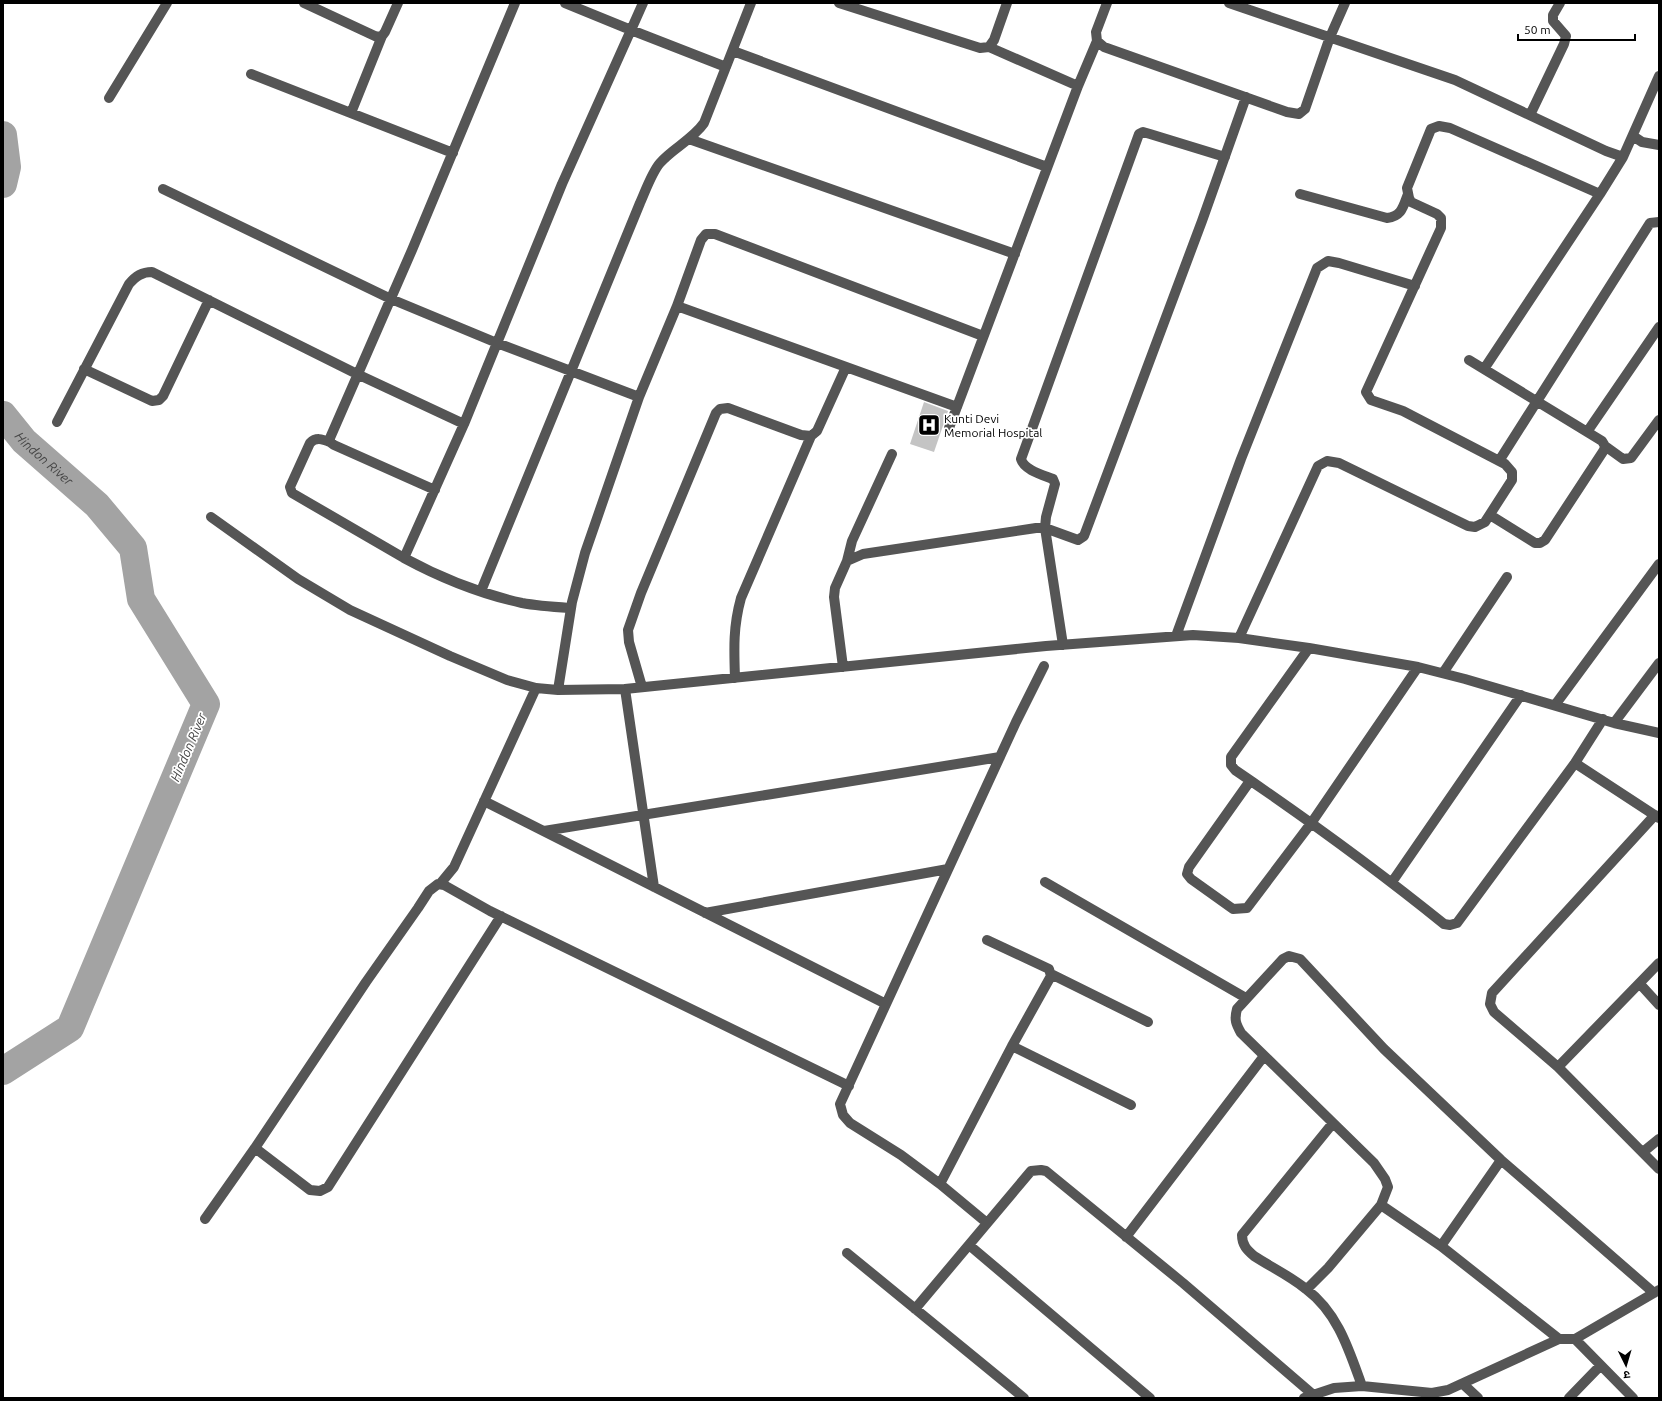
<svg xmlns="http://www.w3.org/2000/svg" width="1662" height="1401" font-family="Ubuntu,'Noto Sans Devanagari',sans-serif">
  <rect width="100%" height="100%" fill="#fff"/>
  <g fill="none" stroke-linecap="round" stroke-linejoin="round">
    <g stroke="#a3a3a3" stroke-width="28">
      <path d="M 3,135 L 7,167 L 3,184"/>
      <path id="s1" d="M 3,415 L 24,441 L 97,505 L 133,548 L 141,599 L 206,704 L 70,1028 L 3,1071"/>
    </g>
  </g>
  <path fill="#c4c4c4" d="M 924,402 L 948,411 L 934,452 L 910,444 Z"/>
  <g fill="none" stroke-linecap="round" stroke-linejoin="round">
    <path stroke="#555" stroke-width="10" d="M 304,3 L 377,37 L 382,36 L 385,32 L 398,3
      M 643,3 L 631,30 L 726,67
      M 839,3 L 980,48 L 989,47 L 994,40 L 1007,3
      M 1107,3 L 1096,32 L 1097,41 L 1104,47 L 1287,112 L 1299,114 L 1305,109 L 1330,37 L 1345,3
      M 1229,3 L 1455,80 L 1606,151 L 1623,157 L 1659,76
      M 989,47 L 1078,86
      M 733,51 L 1047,167
      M 251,74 L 453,153
      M 109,98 L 167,3
      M 351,113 L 382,36
      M 1530,115 L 1564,44 L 1566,36 L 1553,21 L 1553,15 L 1560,3
      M 1633,136 L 1642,142 L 1659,145
      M 689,139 L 1015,254
      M 163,189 L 391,299 L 497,343 L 464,424 L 404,558 L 292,493 L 290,487 L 310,443 C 316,437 322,439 330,442
      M 1300,194 L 1387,218 C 1402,216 1403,207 1408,194
      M 677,306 L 957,407
      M 1469,360 L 1602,441 L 1605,446 L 1604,450 L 1545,540 L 1540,543 L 1535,543 L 1490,515
      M 84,369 L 152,401 L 159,400 L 163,396 L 209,300
      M 1484,369 L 1600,194 L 1623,157
      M 639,397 L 677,306 L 701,240 L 706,234 L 715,234 L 983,336
      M 57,422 L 129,284 C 136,276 142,272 152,272 L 357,374 L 464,424
      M 949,428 L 1078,86 L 1097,41
      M 1587,432 L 1659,327
      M 1605,446 L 1623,459 L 1631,458 L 1659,420
      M 1499,461 L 1650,223 L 1659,222
      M 435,490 L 334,445 L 330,442 L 330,438 L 412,250 L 515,3
      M 211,517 L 298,579 L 350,610 L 450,656 L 507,680 L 536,688 L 558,690 L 625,689 L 1046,646 L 1193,635 L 1239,638 L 1309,648 L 1418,667 L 1465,679 L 1614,723 L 1659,733
      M 404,558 C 441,578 481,594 522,603 C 538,606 555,607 571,608
      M 847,561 L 852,541 L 892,454
      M 481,591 L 640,203 C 645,192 652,172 660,163 C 673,148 692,140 704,123 L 751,3
      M 1176,636 L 1241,459 L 1317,268 L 1328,261 L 1339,263 L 1415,286
      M 1239,638 L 1318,466 L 1327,461 L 1339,463 L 1468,526 L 1475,527 L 1485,522 L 1512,480 L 1512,472 L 1505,464 L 1403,411 L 1371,400 L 1366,392 L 1441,228 L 1441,218 L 1437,214 L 1411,202 L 1409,198 L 1407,188 L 1431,129 L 1439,126 L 1450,128 L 1600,194
      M 1063,645 L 1045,528 L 1046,517 L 1055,484 L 1053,479 C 1043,475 1024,470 1021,459 L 1139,134 L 1143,132 L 1150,134 L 1225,157
      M 1309,648 L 1231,757 L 1231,765 L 1235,770 C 1307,819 1376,869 1444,924 L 1450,925 L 1457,923 L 1575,763 L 1603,719
      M 843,667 L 834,597 L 835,588 L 847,561 L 863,554 L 1036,528 L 1045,528 L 1078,540 L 1084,536 L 1202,221 L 1246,97
      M 1443,673 L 1507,577
      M 735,678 C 734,649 733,627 741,598 L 811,436
      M 642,687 L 629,642 L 628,630 L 641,593 L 716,413 L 720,409 L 728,408 L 801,435 L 811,436 L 817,431 L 846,367
      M 625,689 L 654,887
      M 558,690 L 572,602 L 585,553 L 639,397 L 497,343 L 562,184 L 631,30 L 565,3
      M 1555,705 L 1659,564
      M 1614,723 L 1659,663
      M 1575,763 L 1659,818
      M 1250,781 L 1189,867 L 1187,874 L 1191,879 L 1233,909 L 1247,908 L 1312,822 L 1418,667
      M 484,801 L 886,1004
      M 1655,815 L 1492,993 L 1490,1004 L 1494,1012 L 1558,1067 L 1659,1169
      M 544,831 L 1000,757
      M 1045,882 L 1246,998
      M 1392,882 L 1521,695
      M 440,884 L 454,867 L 536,688
      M 705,913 L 948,869
      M 1051,974 L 1148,1022
      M 1640,984 L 1659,1005
      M 1012,1046 L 1131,1105
      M 1558,1067 L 1659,963
      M 1333,1123 L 1242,1235 C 1242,1245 1247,1250 1254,1256 C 1271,1267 1290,1276 1306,1289 C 1338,1313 1349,1350 1362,1386
      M 255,1148 L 310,1190 L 320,1191 L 328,1187 L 501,916
      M 1643,1152 L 1659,1139
      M 940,1184 L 1012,1046 L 1051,976 L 1049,969 L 987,940
      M 1381,1205 L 1441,1246 L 1559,1339
      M 205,1219 L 255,1148 L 366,982 L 418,908 L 429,891 L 438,884 L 444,885 L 490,911 L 849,1086
      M 987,1223 L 940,1184 L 901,1155 L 850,1123 L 843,1115 L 840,1104 L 1016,722 L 1044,666
      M 1126,1237 L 1264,1056
      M 969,1245 L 1150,1398
      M 1441,1246 L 1501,1160
      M 847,1253 L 1024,1398
      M 1307,1289 L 1328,1268 L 1381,1205 L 1388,1187 L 1385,1179 L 1374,1163 L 1241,1033 C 1236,1024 1234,1020 1237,1009 L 1283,959 L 1289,956 L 1300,959 L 1384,1049 L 1501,1160 L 1654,1293
      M 915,1309 L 1031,1171 L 1041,1170 L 1046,1171 L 1183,1283 L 1317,1398
      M 1575,1339 L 1633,1398
      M 1463,1384 L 1478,1398
      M 1304,1398 L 1334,1388 L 1362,1386 L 1432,1393 L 1448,1390 L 1559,1339 L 1575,1339 L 1659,1290
      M 1569,1398 L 1600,1366"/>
  </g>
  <defs>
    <g id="hospital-square" transform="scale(1.15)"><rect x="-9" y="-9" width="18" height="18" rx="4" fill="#000" stroke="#fff"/><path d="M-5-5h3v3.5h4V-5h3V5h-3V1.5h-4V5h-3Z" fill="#fff"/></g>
  </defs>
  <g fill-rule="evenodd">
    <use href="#hospital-square" x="929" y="425"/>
  </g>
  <g text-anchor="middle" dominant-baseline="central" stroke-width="3.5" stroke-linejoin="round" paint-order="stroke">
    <g font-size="12" fill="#000" stroke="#fff" text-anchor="start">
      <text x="944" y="418">Kunti Devi<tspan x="944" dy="14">Memorial Hospital</tspan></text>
    </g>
    <g font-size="13" font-style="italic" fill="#444" stroke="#fff">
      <text stroke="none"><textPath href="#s1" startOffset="60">Hindon River</textPath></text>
      <text transform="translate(188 747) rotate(-67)">Hindon River</text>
    </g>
  </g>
  <rect width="1662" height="1401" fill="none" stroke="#000000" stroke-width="8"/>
  <g transform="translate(1626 1365) rotate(175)" stroke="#ffffff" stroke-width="3" paint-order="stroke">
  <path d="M0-3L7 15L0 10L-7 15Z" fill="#000000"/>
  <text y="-6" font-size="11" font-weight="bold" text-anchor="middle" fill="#000000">उ</text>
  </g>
  <path d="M1518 34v6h117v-6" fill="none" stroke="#000000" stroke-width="2"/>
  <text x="1524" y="34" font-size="12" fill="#000000" stroke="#ffffff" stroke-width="3" paint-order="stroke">50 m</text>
</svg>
